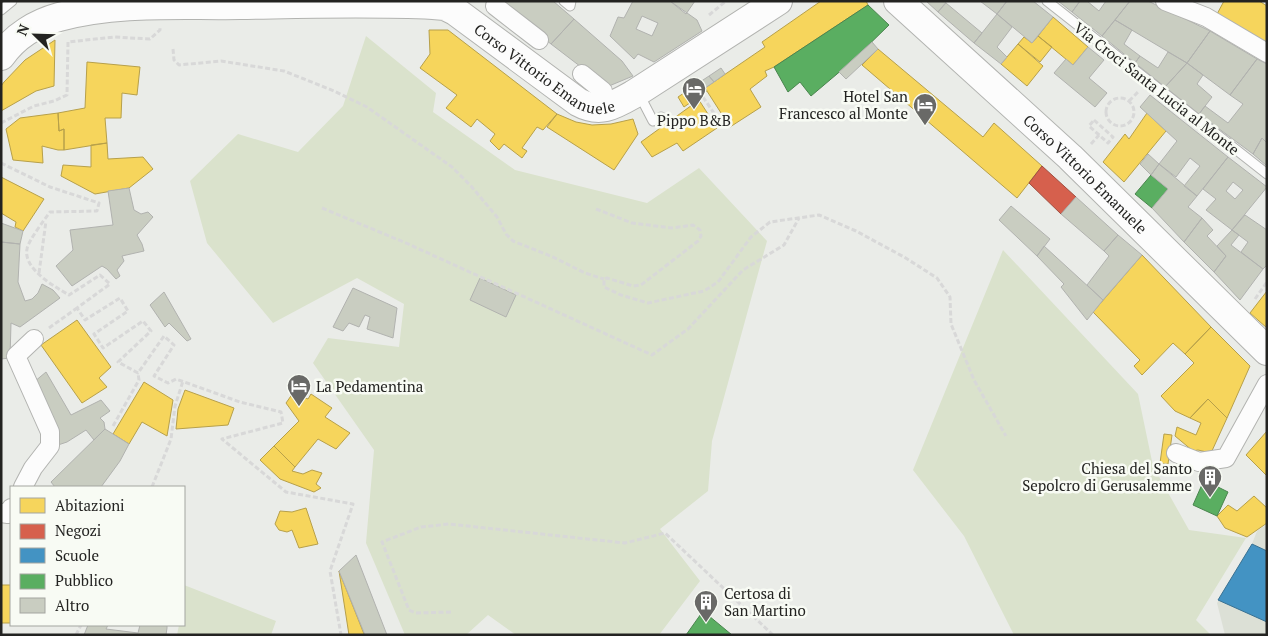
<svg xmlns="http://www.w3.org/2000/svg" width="1268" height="636" font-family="'PT Serif',serif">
  <rect width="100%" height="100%" fill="#eaece8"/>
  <path fill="#dce0d6" d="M 1267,524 L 1267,635 L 1225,635 L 1217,603 L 1252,544 L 1257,531 Z"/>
  <path fill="#dae2cc" d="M 366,36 L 436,93 L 433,112 L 515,170 L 647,203 L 699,168 L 767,241 L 712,441 L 708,491 L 660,529 L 700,581 L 659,635 L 516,635 L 488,615 L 466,635 L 405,635 L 366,543 L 374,450 L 313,363 L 328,338 L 399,347 L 404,304 L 357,278 L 273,323 L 207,243 L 190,181 L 238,134 L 298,152 L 343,106 Z
    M 1003,250 L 1138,394 L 1153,466 L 1189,530 L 1246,538 L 1196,620 L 1211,635 L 1014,635 L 964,536 L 913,470 Z
    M 184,585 L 276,621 L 271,635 L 177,635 L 179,625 L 184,625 Z"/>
  <path fill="#f6d55c" stroke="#b7a04a" d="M 821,1 L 866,1 L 868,5 L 774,67 L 765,71 L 767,76 L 750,89 L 761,107 L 730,127 L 705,88 L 765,47 L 762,42 Z
    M 1224,1 L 1259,1 L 1267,6 L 1267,46 L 1216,16 Z
    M 1053,17 L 1088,47 L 1073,65 L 1038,36 Z
    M 429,30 L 448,30 L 557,114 L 543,130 L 537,127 L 522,148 L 527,151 L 522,158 L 504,144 L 499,150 L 490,141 L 495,134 L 477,119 L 471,127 L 446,108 L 457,95 L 420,68 L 430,54 Z
    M 1038,36 L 1052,47 L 1040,62 L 1018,44 L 1024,37 L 1032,43 Z
    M 55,40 L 54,86 L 36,91 L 1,111 L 1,86 L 4,82 L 25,60 Z
    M 1018,44 L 1043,66 L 1027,86 L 1001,64 Z
    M 878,49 L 983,137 L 994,123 L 1042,166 L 1017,198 L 862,65 Z
    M 87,62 L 140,67 L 137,95 L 122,93 L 121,118 L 105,118 L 107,143 L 64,150 L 64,129 L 59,131 L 58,113 L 85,108 Z
    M 700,82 L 707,91 L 684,107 L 678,97 Z
    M 699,100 L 717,128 L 683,151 L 677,143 L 652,157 L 641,142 Z
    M 58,113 L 59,131 L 64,129 L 64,150 L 58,150 L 42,146 L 43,163 L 13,160 L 6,129 L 20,118 Z
    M 1147,113 L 1166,131 L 1124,182 L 1103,162 L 1125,134 L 1129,139 Z
    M 557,114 L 576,122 L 592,125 L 611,124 L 633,119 L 638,134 L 614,170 L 547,127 Z
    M 107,143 L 108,159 L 143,157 L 153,169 L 129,188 L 95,194 L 61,176 L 63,165 L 91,167 L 91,145 Z
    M 1,177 L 44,199 L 23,231 L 15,227 L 16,222 L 1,213 Z
    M 1142,255 L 1211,327 L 1185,354 L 1173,343 L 1142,375 L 1134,366 L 1140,360 L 1093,312 Z
    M 1267,291 L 1267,328 L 1250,313 Z
    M 77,320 L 111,367 L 99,378 L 107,387 L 82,403 L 41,345 Z
    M 1211,327 L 1250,366 L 1227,418 L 1208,399 L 1190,418 L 1175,411 L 1161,396 L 1194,363 L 1185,354 Z
    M 144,382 L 173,400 L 167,436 L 142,422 L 129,444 L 113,434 Z
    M 185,390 L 234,408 L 228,425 L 176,429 L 178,409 Z
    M 293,393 L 308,399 L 311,394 L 332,408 L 325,417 L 350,433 L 336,449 L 318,439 L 295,467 L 274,446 L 299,421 L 286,403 Z
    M 1208,399 L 1227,418 L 1211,453 L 1198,450 L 1193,451 L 1175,436 L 1177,427 L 1196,435 L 1201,423 L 1190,418 Z
    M 1267,431 L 1267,476 L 1246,455 Z
    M 1164,434 L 1172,435 L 1168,464 L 1160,463 Z
    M 274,446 L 295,467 L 292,471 L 303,474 L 312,470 L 322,473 L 316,484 L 321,488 L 314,492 L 280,479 L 260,460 Z
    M 1254,496 L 1267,508 L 1267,523 L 1247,537 L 1225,528 L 1217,516 L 1228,505 L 1237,511 Z
    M 306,508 L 318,544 L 299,548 L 292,530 L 287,532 L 279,530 L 275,524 L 280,511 L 292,512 Z
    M 339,571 L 364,634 L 364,635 L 349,635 Z
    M 1,585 L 11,585 L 11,623 L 1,623 Z"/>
  <path fill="#d6604d" stroke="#a04e40" d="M 1042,166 L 1076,197 L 1061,214 L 1029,183 Z"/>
  <path fill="#4393c3" stroke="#397192" d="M 1252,544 L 1267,551 L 1267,622 L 1218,600 Z"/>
  <path fill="#5aae61" stroke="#4a844e" d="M 868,5 L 889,25 L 850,63 L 811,96 L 800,82 L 788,92 L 774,67 Z
    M 1151,175 L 1168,189 L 1152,208 L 1135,194 Z
    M 1204,480 L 1228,492 L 1217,516 L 1193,505 Z
    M 703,611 L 732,635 L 686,635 Z"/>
  <path fill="#c9cdc1" stroke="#b1b2af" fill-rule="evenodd" d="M 495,1 L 553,1 L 574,19 L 551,44 Z
    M 633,1 L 670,1 L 697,20 L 702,31 L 654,62 L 638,54 L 634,59 L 610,36 L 618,17 L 624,18 ZM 642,16 L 658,23 L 652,36 L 636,29 Z
    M 670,1 L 695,1 L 686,14 Z
    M 926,1 L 947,1 L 938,12 Z
    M 980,1 L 1007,1 L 997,14 Z
    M 1007,1 L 1033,1 L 1053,17 L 1032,43 L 997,14 Z
    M 1058,1 L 1080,1 L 1072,12 Z
    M 1080,1 L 1087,1 L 1099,11 L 1106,1 L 1130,1 L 1102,36 L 1072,12 Z
    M 1130,1 L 1148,1 L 1210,31 L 1187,63 L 1115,20 Z
    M 946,3 L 982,33 L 974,43 L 938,12 Z
    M 997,14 L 1012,27 L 997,47 L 1007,57 L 1001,64 L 974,43 Z
    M 574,19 L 622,61 L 633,76 L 609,86 L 602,83 L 551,44 Z
    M 1115,20 L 1132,30 L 1124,44 L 1140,56 L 1135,63 L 1102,36 Z
    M 1210,31 L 1257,59 L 1230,95 L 1187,63 Z
    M 872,42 L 878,49 L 846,79 L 839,72 Z
    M 1088,47 L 1104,60 L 1089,78 L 1107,93 L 1095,107 L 1054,73 L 1066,59 L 1073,65 Z
    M 1168,52 L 1187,63 L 1165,87 L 1135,63 L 1140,56 L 1158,68 Z
    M 1257,59 L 1267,64 L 1267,143 L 1262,138 L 1253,154 L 1199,114 L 1205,106 L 1228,123 L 1243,104 L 1230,95 Z
    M 1187,63 L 1203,75 L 1197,84 L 1212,97 L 1199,114 L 1165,87 Z
    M 721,68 L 725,74 L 714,82 L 709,76 Z
    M 709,76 L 714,82 L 705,88 L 700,82 Z
    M 1150,95 L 1228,157 L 1197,196 L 1184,186 L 1200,166 L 1190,158 L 1176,177 L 1159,164 L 1177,141 L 1140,107 Z
    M 1262,138 L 1267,143 L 1267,166 L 1253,154 Z
    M 1148,154 L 1159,164 L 1151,175 L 1140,164 Z
    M 1228,157 L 1267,187 L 1232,230 L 1206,210 L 1216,199 L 1203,189 ZM 1233,182 L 1243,190 L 1235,199 L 1226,191 Z
    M 1159,164 L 1197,196 L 1188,207 L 1202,218 L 1184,242 L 1152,208 L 1168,189 L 1151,175 Z
    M 129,188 L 134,210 L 141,214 L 148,212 L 153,217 L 137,235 L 142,244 L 144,251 L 122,256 L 124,261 L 117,270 L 120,276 L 116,279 L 107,269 L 102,266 L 72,286 L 56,266 L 73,250 L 70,230 L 113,225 L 108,191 Z
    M 1076,197 L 1118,235 L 1104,251 L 1061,214 Z
    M 1011,206 L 1050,239 L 1037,256 L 999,220 Z
    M 1245,215 L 1267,230 L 1267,265 L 1263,269 L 1241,252 L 1248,242 L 1232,230 Z
    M 1202,218 L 1213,230 L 1207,236 L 1226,256 L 1214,272 L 1184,242 Z
    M 1,223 L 23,231 L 20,244 L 1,242 Z
    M 1232,230 L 1239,235 L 1231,245 L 1263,269 L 1240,300 L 1214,272 L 1226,256 L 1217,246 Z
    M 1118,235 L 1142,255 L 1103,300 L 1087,285 L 1109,256 L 1104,251 Z
    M 1,242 L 20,244 L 18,282 L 25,301 L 32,299 L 38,293 L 42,284 L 53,290 L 60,298 L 20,327 L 11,323 L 10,358 L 1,359 Z
    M 1044,246 L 1103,300 L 1087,320 L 1061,287 L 1064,284 L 1037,256 Z
    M 480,278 L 516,295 L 506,317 L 470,300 Z
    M 353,288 L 397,308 L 393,338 L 367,329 L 370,317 L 365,315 L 359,327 L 349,323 L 343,331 L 333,327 Z
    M 164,292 L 191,339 L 187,341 L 169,323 L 165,327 L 150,305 Z
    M 46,372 L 71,415 L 101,400 L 110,411 L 100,418 L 104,422 L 105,429 L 94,440 L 86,430 L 67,442 L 55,446 L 34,382 Z
    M 105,429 L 129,444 L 120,461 L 101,487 L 55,487 L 51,482 Z
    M 356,555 L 387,635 L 365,635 L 339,571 Z
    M 88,625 L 108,625 L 106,629 L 138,633 L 140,625 L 167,625 L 167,628 L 166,635 L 84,635 Z"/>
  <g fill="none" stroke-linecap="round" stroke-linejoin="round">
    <g stroke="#b2b3b0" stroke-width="11">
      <path id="lane" d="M 564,1 L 570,6 L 571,1
        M 1047,1 L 1267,174
        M 1,10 L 12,1
        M 639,94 L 653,121 L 661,117"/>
    </g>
    <g stroke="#b2b3b0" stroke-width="20">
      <path id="street" d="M 1165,1 L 1206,17 L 1267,53
        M 495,6 L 539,40
        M 582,74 L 603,91
        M 1176,453 L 1199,462 L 1226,458 L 1267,384
        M 23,487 L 33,468 L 50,446 L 50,432 L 16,356 L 34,339
        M 1,513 L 8,514 L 11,508"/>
    </g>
    <g stroke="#b2b3b0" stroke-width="30">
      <g id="primary">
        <path id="s1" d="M 898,1 L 1070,157 L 1267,351"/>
        <path id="s2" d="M 1,56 C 15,36 37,23 59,17 C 118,1 180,6 240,5 C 305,4 369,2 433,5 L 445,6 L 455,11 L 578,102 C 600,114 613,106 634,94 L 778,1"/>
      </g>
    </g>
    <path stroke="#d8d8d8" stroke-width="3" stroke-dasharray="5 2.5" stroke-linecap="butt" d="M 709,15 L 726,1
      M 173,49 L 174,60 L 179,65 L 221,61 L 284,71 L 334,91 L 367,107 L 452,167 L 471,186 L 497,217 L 506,234 L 513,241 L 553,257 L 585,273 L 604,279
      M 703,97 L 724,128
      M1106 112a14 14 0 1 1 28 0a14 14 0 1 1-28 0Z
      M 1129,101 L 1139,91
      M 1094,120 L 1113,137 L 1108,143 L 1089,126 Z
      M 1,123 L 34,106 L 54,101 L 67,95 L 68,42 L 114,37 L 150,39 L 160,30 L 160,27
      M 1091,144 L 1099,135
      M 1,163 L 50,187 L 99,203 L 97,211 L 50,212 C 45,219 28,241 27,249 C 23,269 55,287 69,295 L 100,275 L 110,284 L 77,308 L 85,320 L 120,298 L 128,311 L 94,334 L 103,348 L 143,321 L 151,331 L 118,362 L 138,373 L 164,336 L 174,345 L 154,376 L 168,383 L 176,379 L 240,402 L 281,412 L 283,423 L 222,439 L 286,492 L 353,504 L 330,571 L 341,635
      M 322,208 L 406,243 L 652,355 L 688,329 L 743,270 L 784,245 L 799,218
      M 596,209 L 632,223 L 672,228 L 693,225 L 700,230 L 701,236 L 698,241 L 641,285 L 633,286 L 607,278 L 604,279 L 604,287 L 621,295 L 648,303 L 704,291 L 718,282 L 751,237 L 770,222 L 819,215 L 856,231 L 904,257 L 937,278 L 950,297 L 951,324 L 974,380 L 1006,436
      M 39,273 L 46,221
      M 1255,299 L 1267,282
      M 49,328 L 77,308
      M 113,426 L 139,380 L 138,373
      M 152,487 L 171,439 L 175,406 L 183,381
      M 451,612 L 416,613 L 409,610 L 382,542 L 421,527 L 449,524 L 625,543 L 665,533 L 773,635
      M 76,635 L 81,625"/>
    <use href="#lane" stroke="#fcfcfc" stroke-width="9"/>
    <use href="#street" stroke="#fcfcfc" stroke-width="18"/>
    <use href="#primary" stroke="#fcfcfc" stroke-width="28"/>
  </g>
  <defs>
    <g id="hotel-pin" transform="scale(1.25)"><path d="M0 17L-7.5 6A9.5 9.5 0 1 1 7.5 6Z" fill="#696967" stroke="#f8fbf4"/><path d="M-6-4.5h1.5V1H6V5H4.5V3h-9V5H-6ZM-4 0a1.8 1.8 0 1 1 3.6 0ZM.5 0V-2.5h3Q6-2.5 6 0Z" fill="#fff"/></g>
    <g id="building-pin" transform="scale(1.25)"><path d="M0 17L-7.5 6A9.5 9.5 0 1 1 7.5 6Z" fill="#696967" stroke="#f8fbf4"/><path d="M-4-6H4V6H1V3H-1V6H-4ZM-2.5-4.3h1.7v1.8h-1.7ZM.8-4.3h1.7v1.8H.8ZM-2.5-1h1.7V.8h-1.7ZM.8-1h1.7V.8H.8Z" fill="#fff"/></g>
  </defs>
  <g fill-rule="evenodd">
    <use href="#hotel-pin" x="694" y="89"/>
    <use href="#hotel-pin" x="925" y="105"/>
    <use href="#hotel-pin" x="299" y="386"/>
    <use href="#building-pin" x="1210" y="477"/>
    <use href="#building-pin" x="706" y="602"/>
  </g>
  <g text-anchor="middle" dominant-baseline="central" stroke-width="5" stroke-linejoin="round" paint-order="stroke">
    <g font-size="15" fill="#232321" stroke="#f8fbf4">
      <text stroke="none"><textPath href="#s2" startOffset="578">Corso Vittorio Emanuele</textPath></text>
      <text transform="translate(1157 88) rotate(38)">Via Croci Santa Lucia al Monte</text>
      <text stroke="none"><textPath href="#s1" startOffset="255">Corso Vittorio Emanuele</textPath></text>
    </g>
    <g font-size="15" fill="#232321" stroke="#f8fbf4" text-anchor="end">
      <text x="908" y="96">Hotel San<tspan x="908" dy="17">Francesco al Monte</tspan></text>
      <text x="694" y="120" text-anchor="middle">Pippo B&amp;B</text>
      <text x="316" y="386" text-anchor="start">La Pedamentina</text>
      <text x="1192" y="468">Chiesa del Santo<tspan x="1192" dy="17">Sepolcro di Gerusalemme</tspan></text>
      <text x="724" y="593" text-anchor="start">Certosa di<tspan x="724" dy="17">San Martino</tspan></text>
    </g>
  </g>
  <rect width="1268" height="636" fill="none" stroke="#232321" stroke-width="5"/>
  <rect x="10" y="486" width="175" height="140" fill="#f8fbf4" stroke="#a3a5a0"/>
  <rect x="20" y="498" width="25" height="15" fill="#f6d55c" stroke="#a3a5a0"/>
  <text x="55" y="511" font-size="15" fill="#232321">Abitazioni</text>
  <rect x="20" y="524" width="25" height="15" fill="#d6604d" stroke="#a3a5a0"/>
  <text x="55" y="536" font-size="15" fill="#232321">Negozi</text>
  <rect x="20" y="548" width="25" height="15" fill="#4393c3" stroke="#a3a5a0"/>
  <text x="55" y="561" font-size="15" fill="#232321">Scuole</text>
  <rect x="20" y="574" width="25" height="15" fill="#5aae61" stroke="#a3a5a0"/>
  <text x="55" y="586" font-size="15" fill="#232321">Pubblico</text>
  <rect x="20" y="598" width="25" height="15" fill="#c9cdc1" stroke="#a3a5a0"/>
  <text x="55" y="611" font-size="15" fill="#232321">Altro</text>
  <g transform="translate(35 35) rotate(293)" stroke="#f8fbf4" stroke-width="4" paint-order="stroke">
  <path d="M0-4L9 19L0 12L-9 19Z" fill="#232321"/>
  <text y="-8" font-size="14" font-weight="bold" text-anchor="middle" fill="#232321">N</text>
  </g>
</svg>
